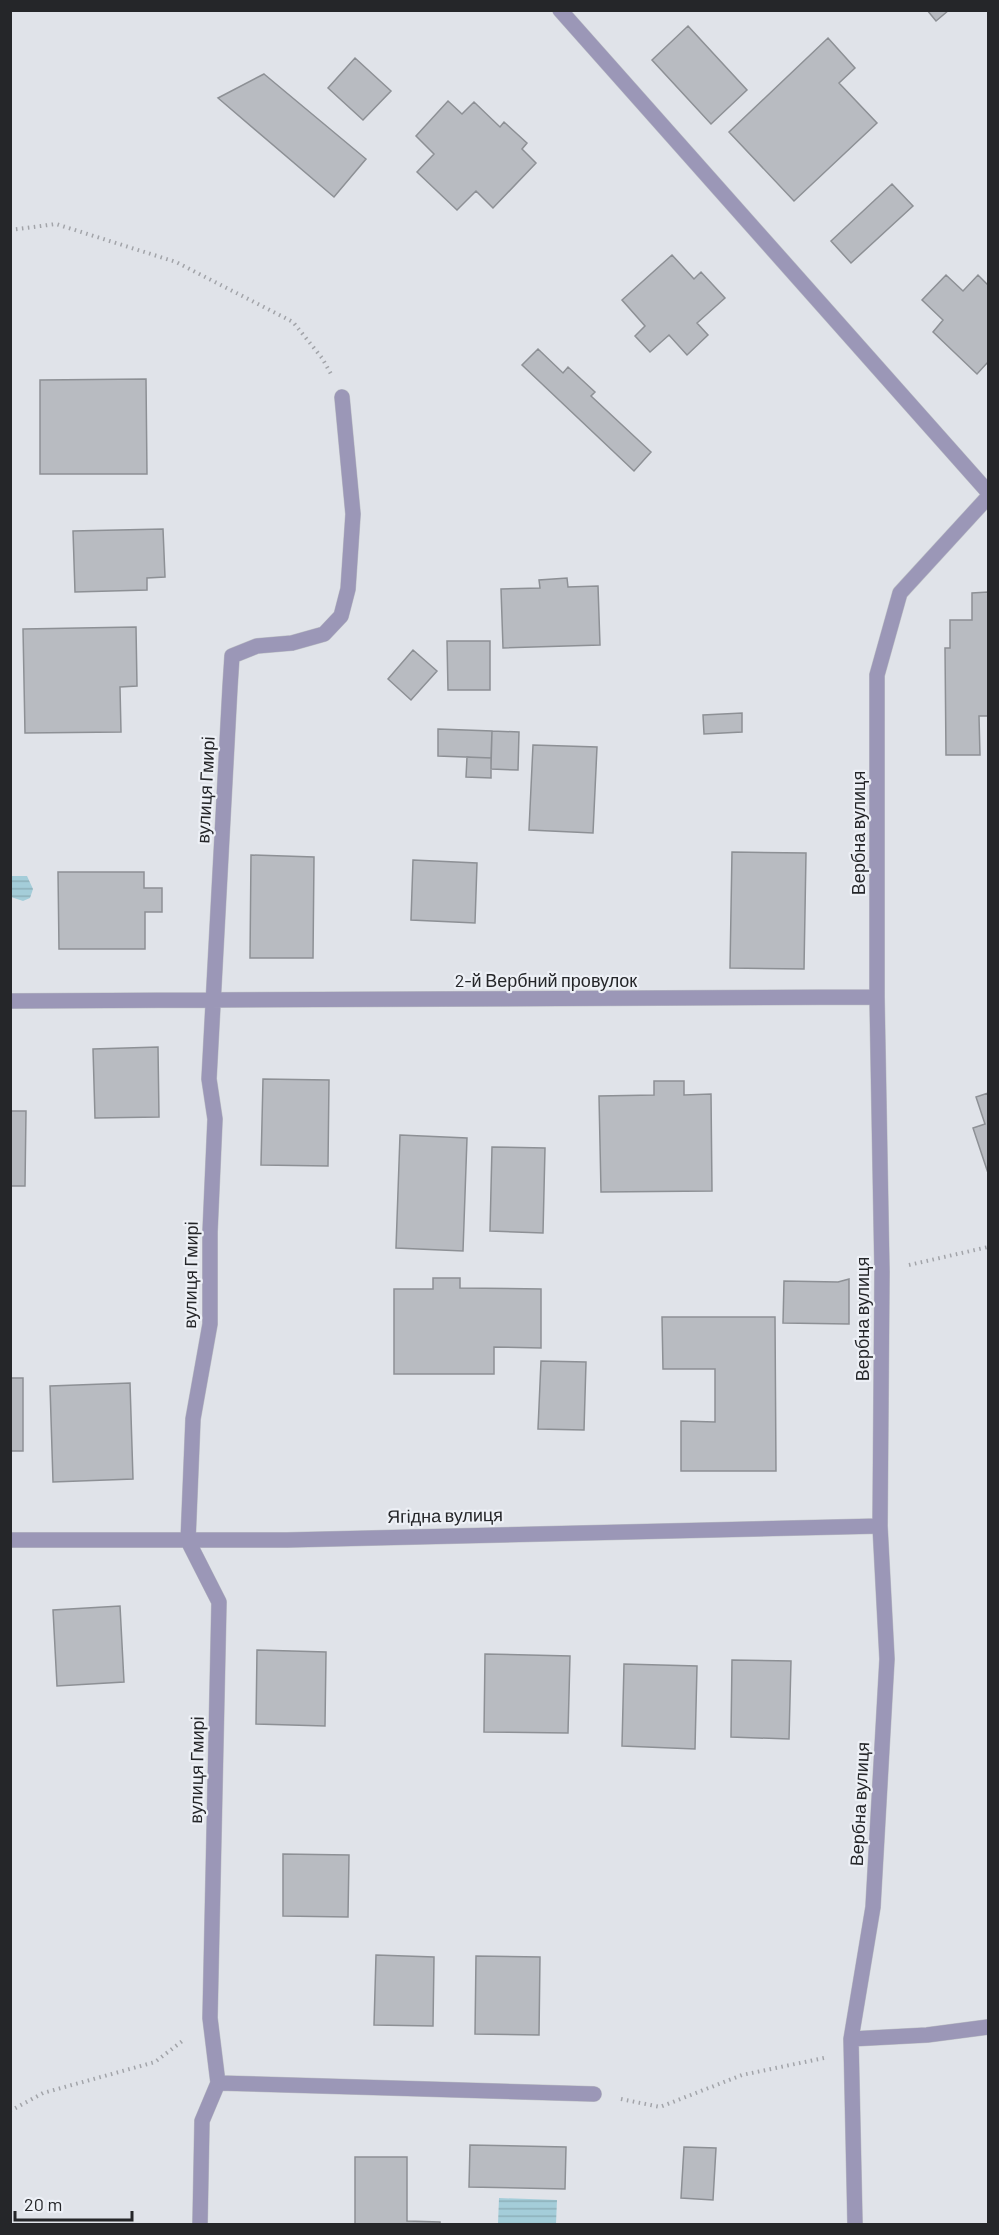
<svg xmlns="http://www.w3.org/2000/svg" width="999" height="2235" font-family="Barlow,sans-serif">
  <defs>
    <pattern id="water-rules" width="6" height="5" patternUnits="userSpaceOnUse" patternTransform="scale(1.5)"><rect width="6" height="5" fill="#a4cdd9"/><path d="M0 2.5h6" fill="none" stroke="#8db0ba"/></pattern>
  </defs>
  <rect width="100%" height="100%" fill="#e0e3e9"/>
  <path fill="url(#water-rules)" d="M 10,876 L 27,876 L 33,889 L 30,898 L 23,901 L 11,897 Z
    M 499,2198 L 557,2200 L 556,2224 L 498,2224 Z"/>
  <path fill="#b8bbc1" stroke="#8d9095" stroke-width="1.5" d="M 927,10 L 949,10 L 936,21 Z
    M 688,26 L 747,90 L 711,124 L 652,60 Z
    M 828,38 L 855,68 L 839,83 L 877,123 L 794,201 L 729,132 Z
    M 355,58 L 391,91 L 363,120 L 328,88 Z
    M 264,74 L 366,159 L 334,197 L 218,98 Z
    M 448,101 L 462,114 L 474,102 L 500,127 L 504,122 L 527,143 L 522,149 L 536,163 L 493,208 L 476,191 L 457,210 L 417,172 L 434,154 L 416,136 Z
    M 892,184 L 913,206 L 851,263 L 831,241 Z
    M 672,255 L 694,279 L 701,272 L 725,298 L 697,323 L 708,335 L 687,355 L 669,335 L 650,352 L 635,336 L 645,326 L 622,300 Z
    M 946,275 L 963,291 L 978,275 L 988,285 L 988,362 L 977,374 L 933,332 L 943,320 L 922,300 Z
    M 538,349 L 563,373 L 568,367 L 595,392 L 591,396 L 651,452 L 634,471 L 522,365 Z
    M 146,379 L 147,474 L 40,474 L 40,380 Z
    M 163,529 L 165,577 L 147,578 L 147,590 L 75,592 L 73,531 Z
    M 567,578 L 568,587 L 598,586 L 600,645 L 503,648 L 501,589 L 540,588 L 539,580 Z
    M 988,592 L 988,716 L 979,716 L 980,755 L 946,755 L 945,648 L 950,648 L 950,620 L 972,620 L 972,593 Z
    M 136,627 L 137,686 L 120,687 L 121,732 L 25,733 L 23,629 Z
    M 447,641 L 490,641 L 490,690 L 448,690 Z
    M 413,650 L 437,671 L 411,700 L 388,679 Z
    M 742,713 L 742,732 L 704,734 L 703,715 Z
    M 438,729 L 492,731 L 491,758 L 438,756 Z
    M 492,731 L 519,732 L 518,770 L 491,769 Z
    M 533,745 L 597,747 L 593,833 L 529,830 Z
    M 467,757 L 491,758 L 491,778 L 466,777 Z
    M 732,852 L 806,853 L 804,969 L 730,968 Z
    M 251,855 L 314,857 L 313,958 L 250,958 Z
    M 413,860 L 477,863 L 475,923 L 411,920 Z
    M 58,872 L 144,872 L 144,888 L 162,888 L 162,912 L 145,912 L 145,949 L 59,949 Z
    M 158,1047 L 159,1117 L 95,1118 L 93,1049 Z
    M 263,1079 L 329,1080 L 328,1166 L 261,1165 Z
    M 654,1081 L 684,1081 L 684,1095 L 711,1094 L 712,1191 L 601,1192 L 599,1096 L 654,1095 Z
    M 988,1093 L 988,1173 L 973,1128 L 985,1124 L 976,1097 Z
    M 10,1111 L 26,1111 L 25,1186 L 10,1186 Z
    M 400,1135 L 467,1138 L 463,1251 L 396,1248 Z
    M 492,1147 L 545,1148 L 543,1233 L 490,1231 Z
    M 433,1278 L 460,1278 L 460,1288 L 541,1289 L 541,1348 L 494,1347 L 494,1374 L 394,1374 L 394,1289 L 433,1289 Z
    M 849,1279 L 849,1324 L 783,1323 L 784,1281 L 838,1282 Z
    M 662,1317 L 775,1317 L 776,1471 L 681,1471 L 681,1421 L 715,1422 L 715,1369 L 663,1369 Z
    M 541,1361 L 586,1362 L 584,1430 L 538,1429 Z
    M 10,1378 L 23,1378 L 23,1451 L 10,1451 Z
    M 130,1383 L 133,1479 L 53,1482 L 50,1386 Z
    M 120,1606 L 124,1682 L 57,1686 L 53,1610 Z
    M 257,1650 L 326,1652 L 325,1726 L 256,1724 Z
    M 485,1654 L 570,1656 L 568,1733 L 484,1732 Z
    M 732,1660 L 791,1661 L 789,1739 L 731,1737 Z
    M 624,1664 L 697,1666 L 695,1749 L 622,1746 Z
    M 283,1854 L 349,1855 L 348,1917 L 283,1916 Z
    M 376,1955 L 434,1957 L 433,2026 L 374,2025 Z
    M 476,1956 L 540,1957 L 539,2035 L 475,2034 Z
    M 470,2145 L 566,2147 L 565,2189 L 469,2187 Z
    M 684,2147 L 716,2148 L 713,2200 L 681,2198 Z
    M 355,2157 L 407,2157 L 407,2221 L 440,2222 L 440,2224 L 355,2224 Z"/>
  <g fill="none" stroke-linecap="round" stroke-linejoin="round">
    <g stroke="#bec1c6" stroke-width="16">
      <path id="minor" d="M 560,10 L 988,492
        M 10,1001 L 877,997
        M 10,1540 L 287,1540 L 880,1526
        M 851,2039 L 927,2035 L 988,2027
        M 218,2083 L 594,2094
        M 200,2224 L 202,2121 L 218,2083 L 210,2018 L 219,1602 L 188,1541 L 193,1419 L 210,1324 L 210,1232 L 215,1119 L 209,1079 L 230,687 L 232,656 L 257,646 L 292,643 L 324,634 L 341,616 L 348,589 L 353,514 L 342,397
        M 855,2224 L 851,2039 L 873,1907 L 887,1659 L 880,1526 L 882,1272 L 877,997 L 877,675 L 900,593 L 988,497"/>
    </g>
    <path stroke="#a2a4a9" stroke-width="4" stroke-dasharray="1.5 4.5" stroke-linecap="butt" d="M 10,230 L 56,224 L 176,262 L 293,322 L 322,358 L 331,374
      M 909,1265 L 988,1247
      M 621,2099 L 660,2107 L 742,2075 L 824,2058
      M 10,2111 L 43,2093 L 155,2062 L 185,2039"/>
    <use href="#minor" stroke="#9b97b7" stroke-width="15"/>
  </g>
  <g text-anchor="middle" dominant-baseline="central" stroke-width="4.5" stroke-linejoin="round" paint-order="stroke">
    <g font-size="18" fill="#252629" stroke="#edf0f6">
      <text transform="translate(205 790) rotate(-87)">вулиця Гмирі</text>
      <text transform="translate(858 833) rotate(-90)">Вербна вулиця</text>
      <text x="546" y="980">2-й Вербний провулок</text>
      <text transform="translate(190 1275) rotate(-89)">вулиця Гмирі</text>
      <text transform="translate(862 1319) rotate(-90)">Вербна вулиця</text>
      <text transform="translate(445 1515) rotate(-1)">Ягідна вулиця</text>
      <text transform="translate(196 1770) rotate(-89)">вулиця Гмирі</text>
      <text transform="translate(859 1804) rotate(-87)">Вербна вулиця</text>
    </g>
  </g>
  <rect width="999" height="2235" fill="none" stroke="#252629" stroke-width="24"/>
  <path d="M15 2211v9h117v-9" fill="none" stroke="#252629" stroke-width="3"/>
  <text x="24" y="2211" font-size="18" fill="#252629" stroke="#edf0f6" stroke-width="4.5" paint-order="stroke">20 m</text>
</svg>
